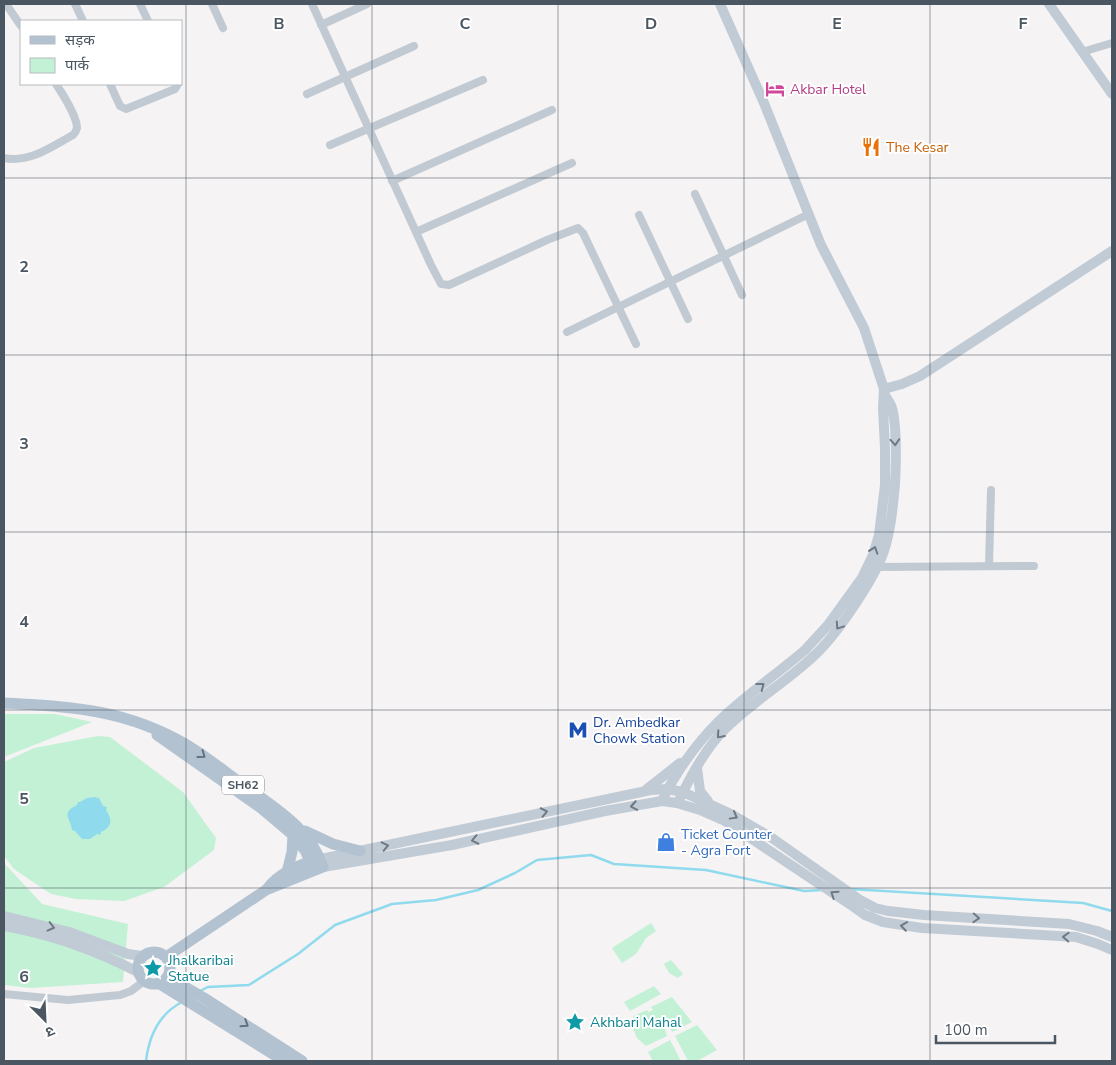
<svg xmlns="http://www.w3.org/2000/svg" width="1116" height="1065" font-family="'Nunito Sans','Noto Sans Devanagari',sans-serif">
  <rect width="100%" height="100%" fill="#f5f3f3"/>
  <path fill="#c3f1d5" d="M 4,714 L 55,714 L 92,722 L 4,757 Z
    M 98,736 L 110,737 L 183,792 L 216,838 L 214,850 L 164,887 L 124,901 L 76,899 L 51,894 L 14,869 L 4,856 L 4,762 L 34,748 Z
    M 4,863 L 42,904 L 128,924 L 123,982 L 31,988 L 4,985 Z
    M 651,923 L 656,931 L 646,938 L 636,954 L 622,963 L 612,948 Z
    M 671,960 L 683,974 L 678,978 L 669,973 L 664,964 Z
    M 654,986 L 661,994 L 630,1011 L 624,1002 Z
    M 672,997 L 692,1022 L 672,1032 L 669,1024 L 664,1026 L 667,1036 L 646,1046 L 637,1038 L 631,1024 L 635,1022 L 633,1016 L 647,1010 L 649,1012 L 653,1010 L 651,1007 Z
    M 697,1025 L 717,1050 L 697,1061 L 688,1061 L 675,1036 Z
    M 670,1040 L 681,1061 L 653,1061 L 648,1052 Z"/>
  <path fill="#90daee" d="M 95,797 L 99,798 L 103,806 L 107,807 L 106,810 C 112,819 113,827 101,832 L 100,835 L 97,834 L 90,839 L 82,839 L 75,831 L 72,830 C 71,819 60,813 77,805 L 78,802 L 80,802 L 87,798 Z"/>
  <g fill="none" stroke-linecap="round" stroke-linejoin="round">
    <path stroke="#90daee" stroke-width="2.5" d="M 850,889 L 1083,903 L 1112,911
      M 200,991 L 208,987 L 249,985 L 298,954 L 335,925 L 392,904 L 436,900 L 478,890 L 515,873 L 537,860 L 591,855 L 614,864 L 706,870 L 804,891 L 822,890
      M 146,1061 C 149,1036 159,1014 182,1002"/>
    <path stroke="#c1cad2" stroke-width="8" d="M 6,4 L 21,26
      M 75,4 L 83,21
      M 140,4 L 148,21
      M 212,4 L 223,28
      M 312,4 L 431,265 L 441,284 L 449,285 L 547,240 L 578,228 L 583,233 L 636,344
      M 321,25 L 367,4
      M 1082,52 L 1112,43
      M 110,84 L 120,106 L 126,109 L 175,89 L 178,84
      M 307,94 L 414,46
      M 330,145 L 483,80
      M 4,158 C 30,163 51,147 73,135 C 75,133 76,132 77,128 C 77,117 62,93 56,84
      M 392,181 L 552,110
      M 695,194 L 742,295
      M 639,215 L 688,319
      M 416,232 L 572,163
      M 567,332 L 809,214
      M 989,566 L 991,490
      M 876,567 L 1034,566
      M 4,994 L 68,1000 L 120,995 L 131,991 L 144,981"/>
    <path stroke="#c1cbd6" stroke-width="10" d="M 1049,4 L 1112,94
      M 884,389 L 902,384 L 920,376 L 1112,251
      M 697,768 L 700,791 L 708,801
      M 647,789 L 680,763
      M 680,798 C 692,774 706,748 725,729 C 754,700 790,680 818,652 C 839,631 875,578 884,551 C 891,529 893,506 895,484 C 896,464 897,427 892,408 C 891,404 887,399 885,395
      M 662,801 C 674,775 696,744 717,723 C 744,696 776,675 805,650 L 828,625 L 862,578 L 873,555 L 879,535 L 885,485 L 885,448 L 883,408 L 884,389 L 864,328 L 821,245 L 764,103 L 720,4
      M 321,859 L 651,790 L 667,789 L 683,792 L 731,814 L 772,838 L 860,900 L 875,908 L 888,911 L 924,915 L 1069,924 L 1097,931 L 1112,937
      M 323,867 L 452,845 L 605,811 L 662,801 L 677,803 L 700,810 L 725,821 L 851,905 L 865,915 L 883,922 L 922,928 L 1076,937 L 1098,944 L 1112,950
      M 4,916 L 69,932 L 128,954 L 142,956
      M 4,926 C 51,934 95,950 138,972"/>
    <path stroke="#b3c2d1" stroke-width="11" d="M 4,703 C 73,707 125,709 187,745 C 209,758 230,776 252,791 C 281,812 311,831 323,867 L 266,890 L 166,957
      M 157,735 L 261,808 L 293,835 L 306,852 L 313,870
      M 305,831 L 333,844 L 360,851
      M 287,872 L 292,852 L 293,835
      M 267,889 C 278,874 299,864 317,860
      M138 968a16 16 0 1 1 32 0a16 16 0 1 1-32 0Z
      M 168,977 L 204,998 L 302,1061
      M 160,984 L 284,1061"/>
  </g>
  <defs><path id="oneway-chevron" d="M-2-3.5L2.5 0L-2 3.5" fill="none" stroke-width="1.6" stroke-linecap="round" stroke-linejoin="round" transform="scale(1.25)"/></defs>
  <g stroke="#6e7984">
    <use href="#oneway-chevron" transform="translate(895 442) rotate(86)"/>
    <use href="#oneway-chevron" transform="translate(874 550) rotate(-71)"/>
    <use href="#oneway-chevron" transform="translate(839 626) rotate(124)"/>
    <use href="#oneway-chevron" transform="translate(761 686) rotate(-38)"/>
    <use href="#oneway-chevron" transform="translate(720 735) rotate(131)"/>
    <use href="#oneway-chevron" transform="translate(634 806) rotate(170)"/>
    <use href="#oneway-chevron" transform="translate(544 812) rotate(-12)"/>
    <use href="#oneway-chevron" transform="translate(734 816) rotate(29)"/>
    <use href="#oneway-chevron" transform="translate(475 840) rotate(168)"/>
    <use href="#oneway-chevron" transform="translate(385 846) rotate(-13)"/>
    <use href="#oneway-chevron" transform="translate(834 894) rotate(-146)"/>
    <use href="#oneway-chevron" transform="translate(976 918) rotate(3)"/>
    <use href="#oneway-chevron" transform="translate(904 926) rotate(-172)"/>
    <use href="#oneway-chevron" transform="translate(51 927) rotate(14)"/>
    <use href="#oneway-chevron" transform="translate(1066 937) rotate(-177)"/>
  </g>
  <g stroke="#64717d">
    <use href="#oneway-chevron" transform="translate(202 755) rotate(36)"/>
    <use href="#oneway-chevron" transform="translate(245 1024) rotate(33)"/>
  </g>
  <path fill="none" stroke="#4a5661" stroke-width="1" stroke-opacity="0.55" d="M 186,4 L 186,1061M 372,4 L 372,1061M 558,4 L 558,1061M 744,4 L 744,1061M 930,4 L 930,1061M 4,178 L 1112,178M 4,355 L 1112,355M 4,532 L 1112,532M 4,710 L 1112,710M 4,888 L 1112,888"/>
  <defs>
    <g id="hotel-bare" transform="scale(1.5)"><path d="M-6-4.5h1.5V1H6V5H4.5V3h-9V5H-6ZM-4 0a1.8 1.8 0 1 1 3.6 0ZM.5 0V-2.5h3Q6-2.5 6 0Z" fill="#d1479c" stroke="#fff" stroke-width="2.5" paint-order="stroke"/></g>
    <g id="restaurant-bare" transform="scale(1.5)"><path d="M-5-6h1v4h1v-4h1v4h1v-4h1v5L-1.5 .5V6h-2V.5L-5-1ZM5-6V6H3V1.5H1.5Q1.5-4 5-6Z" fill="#e8710a" stroke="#fff" stroke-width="2.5" paint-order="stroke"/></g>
    <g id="metro-bare" transform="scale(1.5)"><path d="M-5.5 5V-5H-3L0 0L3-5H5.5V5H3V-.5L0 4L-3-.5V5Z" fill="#1a4fb4" stroke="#fff" stroke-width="2.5" paint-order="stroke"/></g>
    <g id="shop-bare" transform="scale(1.5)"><path d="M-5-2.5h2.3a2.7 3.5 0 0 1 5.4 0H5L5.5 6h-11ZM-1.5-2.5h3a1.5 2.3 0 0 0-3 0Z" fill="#3f7fe0" stroke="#fff" stroke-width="2.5" paint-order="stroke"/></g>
    <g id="sight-bare" transform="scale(1.5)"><path d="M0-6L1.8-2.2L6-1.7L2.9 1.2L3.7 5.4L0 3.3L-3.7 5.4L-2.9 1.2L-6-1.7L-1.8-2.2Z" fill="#0f9aa8" stroke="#fff" stroke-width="2.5" paint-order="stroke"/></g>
  </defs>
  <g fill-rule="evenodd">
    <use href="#hotel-bare" x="775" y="89"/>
    <use href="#restaurant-bare" x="871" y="147"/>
    <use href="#metro-bare" x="578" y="730"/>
    <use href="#shop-bare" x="666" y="842"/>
    <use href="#sight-bare" x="153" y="968"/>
    <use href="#sight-bare" x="575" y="1022"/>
  </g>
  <g text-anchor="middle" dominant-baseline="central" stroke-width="4" stroke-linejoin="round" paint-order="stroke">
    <rect fill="#fff" stroke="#808990" stroke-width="1" x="222" y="775.5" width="42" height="19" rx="4"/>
    <g font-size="12" font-weight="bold" fill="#4a5661">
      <text x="243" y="785">SH62</text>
    </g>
    <g font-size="14" fill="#b23c85" stroke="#fff" text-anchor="start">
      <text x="790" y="89">Akbar Hotel</text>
    </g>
    <g font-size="14" fill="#c56008" stroke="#fff" text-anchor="start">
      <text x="886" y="147">The Kesar</text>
    </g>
    <g font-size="14" fill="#164399" stroke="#fff" text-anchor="start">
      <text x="593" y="722">Dr. Ambedkar<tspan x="593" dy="16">Chowk Station</tspan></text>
    </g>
    <g font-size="14" fill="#366cbe" stroke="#fff" text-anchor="start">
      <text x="681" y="834">Ticket Counter<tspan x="681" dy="16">- Agra Fort</tspan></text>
    </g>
    <g font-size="14" fill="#0d838f" stroke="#fff" text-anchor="start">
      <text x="168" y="960">Jhalkaribai<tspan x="168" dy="16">Statue</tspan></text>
      <text x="590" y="1022">Akhbari Mahal</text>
    </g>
  </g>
  <g font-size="16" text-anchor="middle" font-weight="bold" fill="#4a5661" stroke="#fff" stroke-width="4" stroke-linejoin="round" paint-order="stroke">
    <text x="279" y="29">B</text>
    <text x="465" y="29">C</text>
    <text x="651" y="29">D</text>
    <text x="837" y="29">E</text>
    <text x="1023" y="29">F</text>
    <text x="24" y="272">2</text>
    <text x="24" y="449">3</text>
    <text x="24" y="627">4</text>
    <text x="24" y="804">5</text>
    <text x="24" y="982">6</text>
  </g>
  <rect width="1116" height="1065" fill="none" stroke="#4a5661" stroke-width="10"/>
  <rect x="20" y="20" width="162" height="65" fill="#ffffff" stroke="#b7bbc0"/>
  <rect x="30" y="36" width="25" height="8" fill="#b3c2d1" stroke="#b7bbc0"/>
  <text x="65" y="45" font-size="15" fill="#4a5661">सड़क</text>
  <rect x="30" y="58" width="25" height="15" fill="#c3f1d5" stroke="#b7bbc0"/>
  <text x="65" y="70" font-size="15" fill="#4a5661">पार्क</text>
  <g transform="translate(45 1020) rotate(156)" stroke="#ffffff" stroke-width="4" paint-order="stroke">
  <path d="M0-4L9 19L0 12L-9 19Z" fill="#4a5661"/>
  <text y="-8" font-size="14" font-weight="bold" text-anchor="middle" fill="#4a5661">उ</text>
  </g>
  <path d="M936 1035v8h119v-8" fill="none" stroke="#4a5661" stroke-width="2.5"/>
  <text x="944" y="1035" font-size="15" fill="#4a5661" stroke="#ffffff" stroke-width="4" paint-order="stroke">100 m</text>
</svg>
